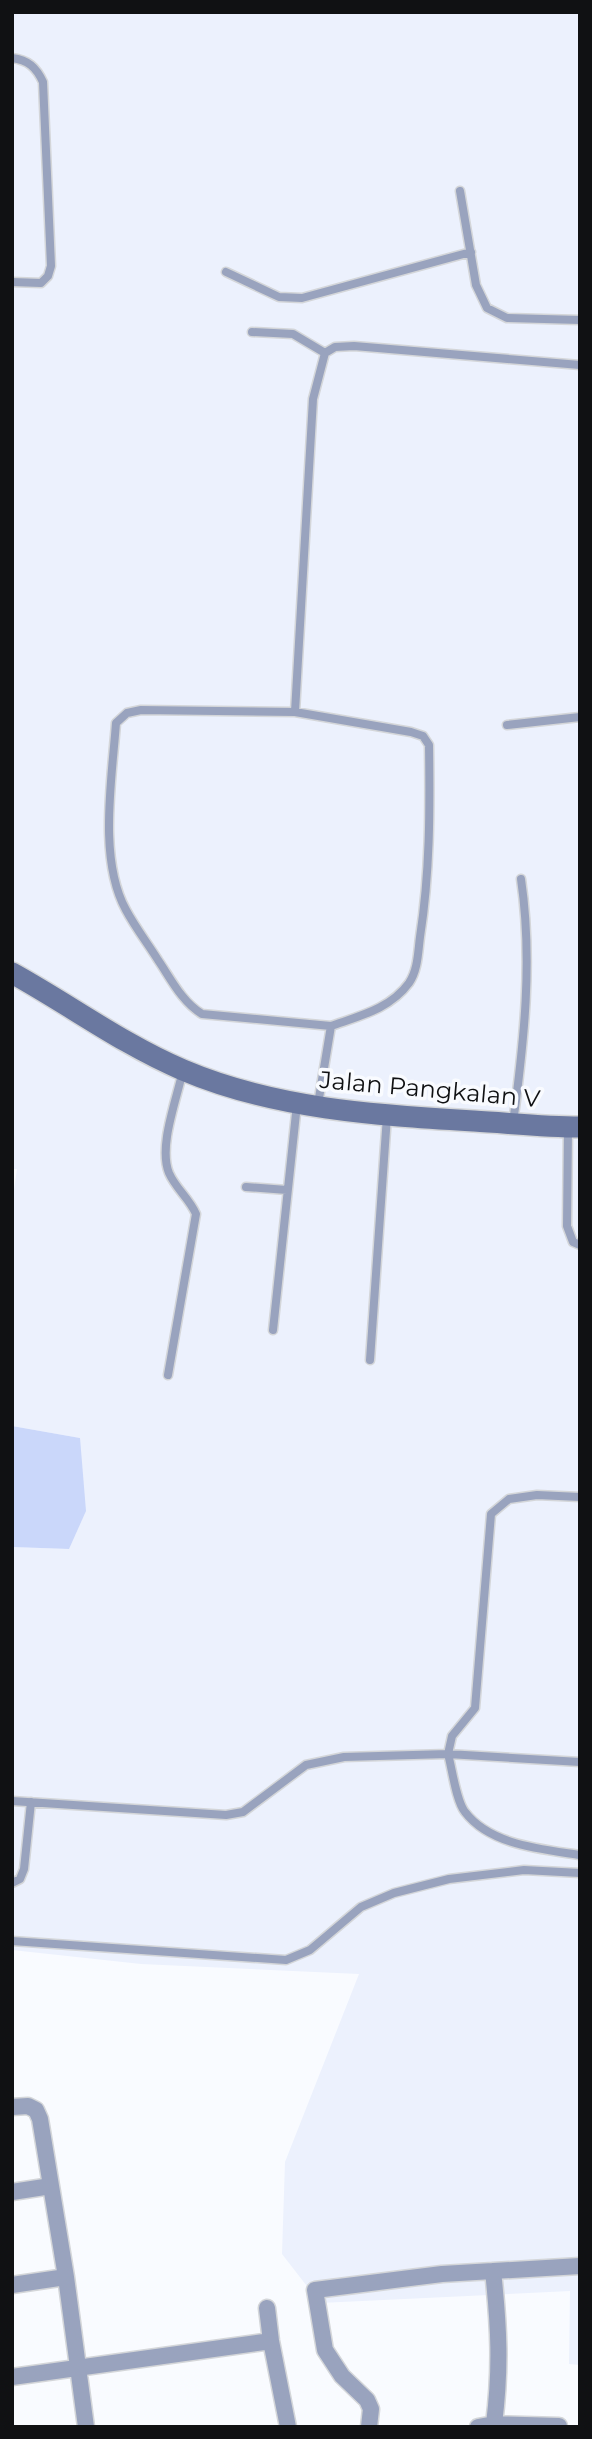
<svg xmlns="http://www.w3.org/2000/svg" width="592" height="2439" font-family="Montserrat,sans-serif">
  <rect width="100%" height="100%" fill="#f9fbff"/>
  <path fill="#ecf1fd" d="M 12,12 L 580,12 L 580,2365 L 569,2364 L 570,2291 L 320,2303 L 282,2254 L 285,2162 L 359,1974 L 141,1964 L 12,1950 L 12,1547 L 69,1549 L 80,1438 L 12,1426 L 12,1203 L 17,1169 L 12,1169 Z"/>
  <path fill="#cad7fa" d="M 12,1426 L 80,1438 L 86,1511 L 69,1549 L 12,1547 Z"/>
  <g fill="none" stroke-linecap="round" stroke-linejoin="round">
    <g stroke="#d4d6d9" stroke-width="11">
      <path id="lane" d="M 12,58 C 28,60 36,67 43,82 L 51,266 L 48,276 L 41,283 L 12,282
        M 460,191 L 476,285 L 487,308 L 507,318 L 580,320
        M 226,272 L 279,297 L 302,298 L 471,252
        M 252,332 L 293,334 L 325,353
        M 295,712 L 313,399 L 325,353 L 335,347 L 354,346 L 580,365
        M 507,725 L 580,717
        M 318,1104 L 331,1026 C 359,1016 390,1009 409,983 C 418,970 418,952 420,937 C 430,873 430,810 429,745 L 423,736 L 411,732 L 295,712 L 141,710 L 127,713 L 116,723 C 112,779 98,859 126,910 C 135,927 148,944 158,960 C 171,979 182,1002 202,1014 L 331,1026
        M 513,1123 C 524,1042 533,960 521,879
        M 568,1127 L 567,1226 L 573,1242 L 580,1245
        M 246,1187 L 287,1190
        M 273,1330 L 297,1104
        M 370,1360 L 387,1116
        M 168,1375 L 196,1214 C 189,1198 176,1189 169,1173 C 158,1146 177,1099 183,1070
        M 580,1497 L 537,1495 L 509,1499 L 491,1514 L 475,1708 L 452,1736 L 448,1754 L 580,1762
        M 12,1801 L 226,1815 L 243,1812 L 306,1765 L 344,1757 L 448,1754 C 452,1768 456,1801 465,1812 C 490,1845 541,1849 580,1855
        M 12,1883 L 20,1879 L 24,1869 L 31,1802
        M 12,1941 L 286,1960 L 310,1950 L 361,1907 L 394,1893 L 449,1879 L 524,1870 L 580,1873"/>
    </g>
    <g stroke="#d4d6d9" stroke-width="19">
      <path id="street" d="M 12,2107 L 28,2106 L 36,2110 L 40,2119 L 66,2277 L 86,2427
        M 12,2192 L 51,2186
        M 12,2285 L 66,2277
        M 267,2308 L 271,2341 L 288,2427
        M 12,2377 L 271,2341
        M 494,2424 L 559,2426
        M 369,2427 L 371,2409 L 367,2400 L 342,2376 L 325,2350 L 315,2290 L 442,2274 L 580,2266
        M 478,2427 L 494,2424 C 501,2368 499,2327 493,2271"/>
    </g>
    <g stroke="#d4d6d9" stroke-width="24">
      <path id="secondary" d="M 12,973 C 70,1005 122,1044 183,1070 C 275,1109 375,1115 474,1121 C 509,1123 544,1127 580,1127"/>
    </g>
    <use href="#lane" stroke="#99a3be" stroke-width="8"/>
    <use href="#street" stroke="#99a3be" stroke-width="16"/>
    <use href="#secondary" stroke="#6a78a0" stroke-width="21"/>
  </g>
  <g text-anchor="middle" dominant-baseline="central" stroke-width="7" stroke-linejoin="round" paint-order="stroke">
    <g font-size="24" fill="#101113" stroke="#f9fbff">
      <text transform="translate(430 1089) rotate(5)">Jalan Pangkalan V</text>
    </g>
  </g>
  <rect width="592" height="2439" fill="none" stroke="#101113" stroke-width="28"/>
</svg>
